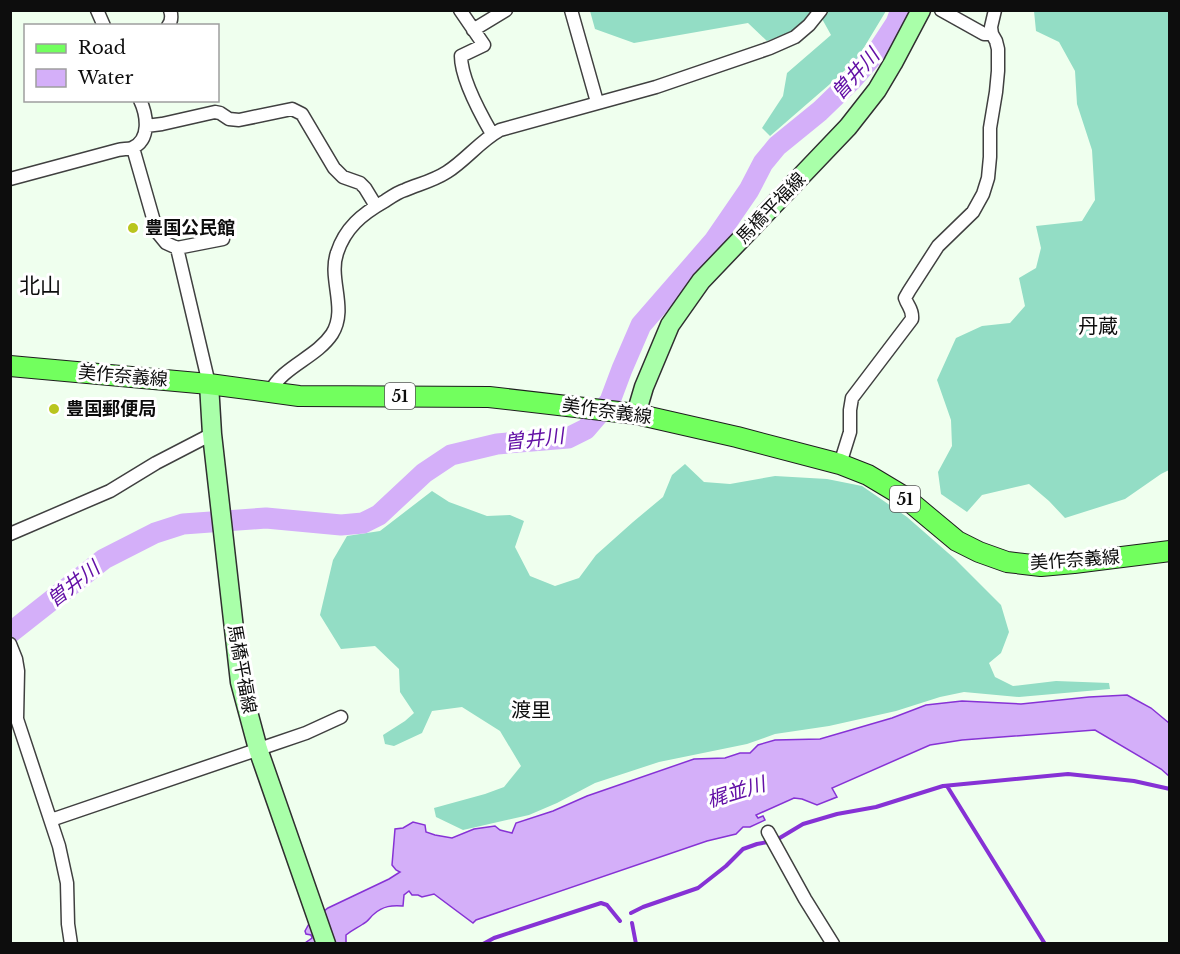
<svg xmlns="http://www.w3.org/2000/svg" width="1180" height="954" font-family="'Libre Baskerville','Noto Sans JP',serif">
  <rect width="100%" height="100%" fill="#efffee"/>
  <path fill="#93ddc5" d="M 590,11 L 886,11 L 857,59 L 830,84 L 770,136 L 762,128 L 783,96 L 787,73 L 831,35 L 821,17 L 811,15 L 791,32 L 767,41 L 748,23 L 634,43 L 595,29 Z
    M 1034,11 L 1169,11 L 1169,470 L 1161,474 L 1125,499 L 1065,518 L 1049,501 L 1029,484 L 982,495 L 967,512 L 941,494 L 938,472 L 952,446 L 951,420 L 937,380 L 956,338 L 982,326 L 1010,323 L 1025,306 L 1019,278 L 1036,268 L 1041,248 L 1036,226 L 1082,221 L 1095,200 L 1092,150 L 1077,104 L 1075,71 L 1059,42 L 1036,31 Z
    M 685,464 L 704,482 L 730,484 L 775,476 L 827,479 L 862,486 L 907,517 L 955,559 L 1001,605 L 1009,632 L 1001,653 L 989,663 L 995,677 L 1013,686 L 1056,681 L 1109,683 L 1110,689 L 1019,697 L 964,692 L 940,697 L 896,711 L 829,726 L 775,734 L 747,744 L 659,762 L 595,783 L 557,803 L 529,815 L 463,830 L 436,817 L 434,808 L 485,794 L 504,787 L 521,766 L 500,731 L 462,707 L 432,711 L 422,733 L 394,746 L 385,744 L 383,735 L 405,721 L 414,713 L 400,692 L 399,669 L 375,646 L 341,649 L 320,615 L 333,560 L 347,536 L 380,531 L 432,491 L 449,502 L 487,516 L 510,515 L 524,521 L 515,547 L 530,576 L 555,586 L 579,578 L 596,555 L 633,522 L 663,497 L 672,475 Z"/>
  <path fill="#d4aff9" stroke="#8632d5" stroke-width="1.5" d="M 1127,695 L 1151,708 L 1169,723 L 1169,776 L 1161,769 L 1095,730 L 962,740 L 930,745 L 832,788 L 837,797 L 817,805 L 802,799 L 794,798 L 756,815 L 758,818 L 763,816 L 765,820 L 750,827 L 743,827 L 736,834 L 707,841 L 476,920 L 473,923 L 434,894 L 422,897 L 418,895 L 412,895 L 409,891 L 404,895 L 403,906 C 392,905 383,906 374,914 C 370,917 368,922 363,924 C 357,928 352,930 346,935 L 346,943 L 305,943 L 312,938 L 311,935 L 306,934 L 305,931 L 310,922 L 328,908 L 389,879 L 400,872 L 396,870 L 392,865 L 395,829 L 403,828 L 413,822 L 425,825 L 426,832 L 435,835 L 452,838 L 474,829 L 495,826 L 500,830 L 512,833 L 516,823 L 553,811 L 587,796 L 694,759 L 725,758 L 740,753 L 750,753 L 758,745 L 775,740 L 820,739 L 892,718 L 926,705 L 962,701 L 1021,704 L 1089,697 Z"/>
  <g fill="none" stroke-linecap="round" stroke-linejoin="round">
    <path stroke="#8632d5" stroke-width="4" d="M 947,786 L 1045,944
      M 778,839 L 803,824 L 837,814 L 876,807 L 943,786 L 1068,774 L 1134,781 L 1170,789
      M 631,913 L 643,907 L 698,888 L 726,866 L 743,849 L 757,844 L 768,842
      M 632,923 L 636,944
      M 483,944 L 494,938 L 601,903 L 607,905 L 620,921"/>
    <path stroke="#d4aff9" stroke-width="21" d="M 10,633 L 104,559 L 155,533 L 183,524 L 266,518 L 341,525 L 363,523 L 379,515 L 424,473 L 451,455 L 497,444 L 568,438 L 586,429 L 610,401 L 622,369 L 641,325 L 714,241 L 749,190 L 763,163 L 777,146 L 820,111 L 851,81 L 879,49 L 896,23 L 901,10"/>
    <g stroke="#404040" stroke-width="15">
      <path id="minor" d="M 97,10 L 104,26
        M 460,10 L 484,45 L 461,56 C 461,78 481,115 492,134
        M 571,10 L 597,102
        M 941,10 L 984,34 L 992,34
        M 168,26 C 172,21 172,16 170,10
        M 473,30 L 506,10
        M 146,126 L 162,124 L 215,112 L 220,113 L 229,119 L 239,120 L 292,109 L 302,114 L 334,168 L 343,177 L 360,183 L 365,188 L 376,206
        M 133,148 L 157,232 L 166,243 L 177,248
        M 10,179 L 118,150 C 122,149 128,149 132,148 C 151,140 147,115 140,100
        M 209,384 L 177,248 L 223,239
        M 270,392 C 283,366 316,358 332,334 C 348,309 328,279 337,253 C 345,228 362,214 385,201 C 391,197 398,192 405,190 C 419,184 433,181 447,172 C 466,160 480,141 500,130 L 656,87 L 770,48 L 795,37 L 809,25 L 821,10
        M 840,464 L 850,432 L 850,410 L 852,398 L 912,319 C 913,309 908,307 905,298 L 909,291 L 938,246 L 973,212 L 983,194 L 988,178 L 990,157 L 990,128 L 996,92 L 998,71 L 998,49 L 996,41 L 992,34 L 991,27 L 995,10
        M 10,534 L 110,491 L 156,463 L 212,434
        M 10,644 L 16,659 L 18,671 L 17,719 L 59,846 L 67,883 L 68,924 L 71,944
        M 51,820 L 306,733 L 341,717
        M 768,832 L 805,899 L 833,944"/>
    </g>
    <g stroke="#2f2f2f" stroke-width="21">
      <path id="secondary" d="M 209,384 L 212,434 L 240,682 L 258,749 L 326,944
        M 636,414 L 644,387 L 670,325 L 701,281 L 848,127 L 877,90 L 893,63 L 921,10"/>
    </g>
    <g stroke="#1e1e1e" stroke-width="22">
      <path id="primary" d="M 10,366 L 209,384 L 299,396 L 489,397 L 636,414 L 737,437 L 840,464 L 868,475 L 903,496 L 957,541 L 979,552 L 1007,562 L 1041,566 L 1074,563 L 1170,551"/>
    </g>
    <use href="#minor" stroke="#fff" stroke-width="12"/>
    <use href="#secondary" stroke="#a9ffa9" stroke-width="18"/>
    <use href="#primary" stroke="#72ff5e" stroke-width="20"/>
  </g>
  <g fill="#b9c51e" stroke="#fff" stroke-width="2">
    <circle cx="133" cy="228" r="6"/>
    <circle cx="54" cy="409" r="6"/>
  </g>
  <g text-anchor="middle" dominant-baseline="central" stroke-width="6" stroke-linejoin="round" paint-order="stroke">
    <g fill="#fff" stroke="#565656" stroke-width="1.5">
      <rect x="385" y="383" width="30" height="26" rx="4.5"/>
      <rect x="890" y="486" width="30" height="26" rx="4.5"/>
    </g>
    <g font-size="16" font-weight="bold" fill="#0d0d0d">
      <text x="400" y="396">51</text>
      <text x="905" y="499">51</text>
    </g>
    <g font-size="18" fill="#0d0d0d" stroke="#fff">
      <text transform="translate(771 208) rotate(-46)">馬橋平福線</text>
      <text transform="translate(123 376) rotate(5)">美作奈義線</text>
      <text transform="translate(607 411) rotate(8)">美作奈義線</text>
      <text transform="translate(1075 560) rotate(-4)">美作奈義線</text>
      <text transform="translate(242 669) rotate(80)">馬橋平福線</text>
    </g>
    <g font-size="18" font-weight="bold" fill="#0d0d0d" stroke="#fff" text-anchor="start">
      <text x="145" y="228">豊国公民館</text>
      <text x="66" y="409">豊国郵便局</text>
    </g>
    <g font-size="20" font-style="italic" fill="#6310a6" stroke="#fff">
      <text transform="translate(855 74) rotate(-48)">曽井川</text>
      <text transform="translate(534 439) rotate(-7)">曽井川</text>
      <text transform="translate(73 584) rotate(-38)">曽井川</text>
      <text transform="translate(736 792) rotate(-17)">梶並川</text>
    </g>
    <g font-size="20" fill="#0d0d0d" stroke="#fff">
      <text x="1098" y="326">丹蔵</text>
      <text x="531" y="710">渡里</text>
    </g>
    <g font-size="21" fill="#0d0d0d" stroke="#fff">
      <text x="40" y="286">北山</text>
    </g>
  </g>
  <rect width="1180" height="954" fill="none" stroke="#0d0d0d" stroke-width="24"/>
  <rect x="24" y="24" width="195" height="78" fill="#ffffff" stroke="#9e9e9e" stroke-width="1.5"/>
  <rect x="36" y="44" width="30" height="9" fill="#72ff5e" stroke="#9e9e9e" stroke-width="1.5"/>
  <text x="78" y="54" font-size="18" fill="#0d0d0d">Road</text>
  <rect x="36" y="69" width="30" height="18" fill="#d4aff9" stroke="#9e9e9e" stroke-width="1.5"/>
  <text x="78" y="84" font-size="18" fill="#0d0d0d">Water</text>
</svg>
